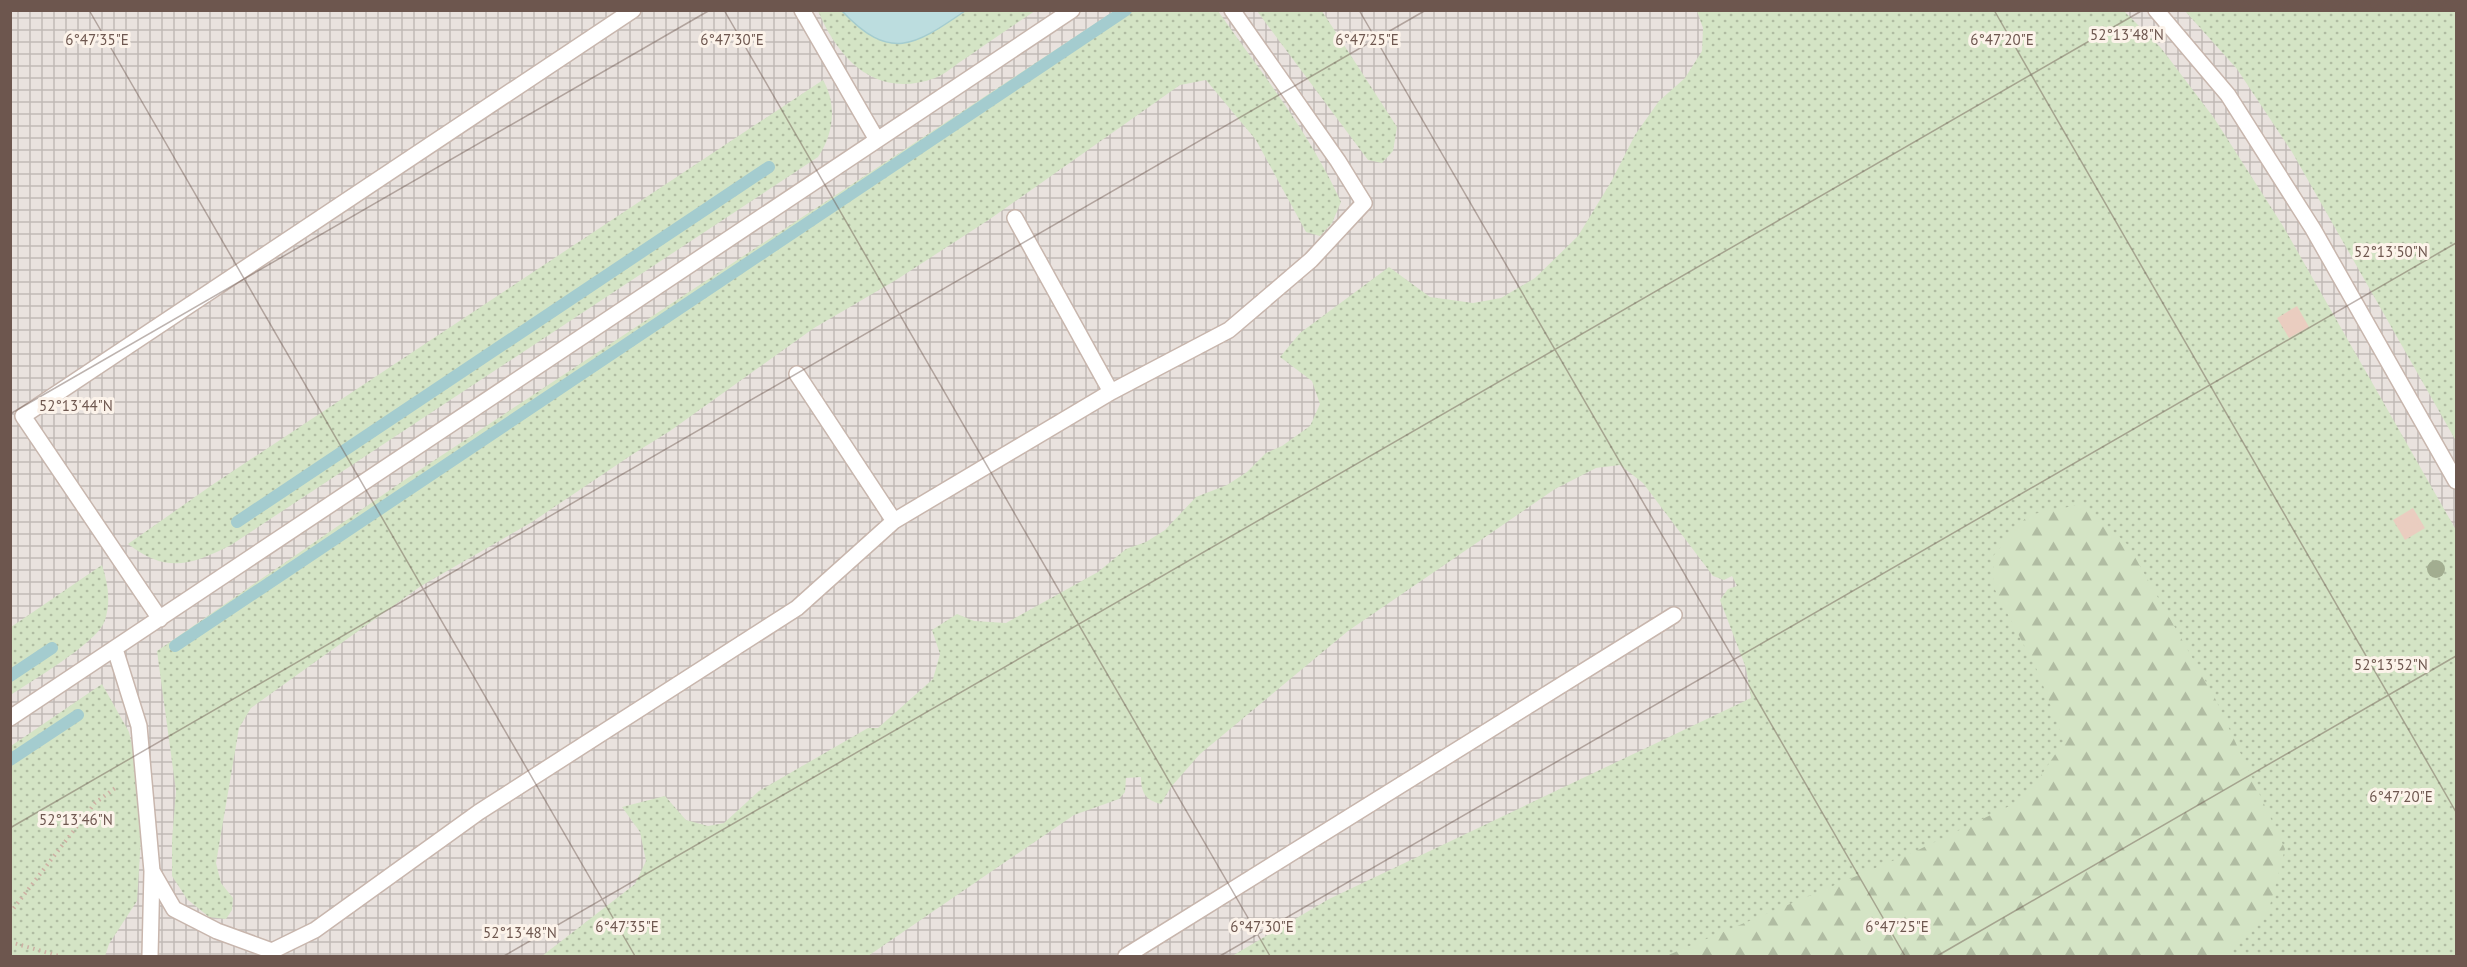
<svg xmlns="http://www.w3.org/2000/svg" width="2467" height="967" font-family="'PT Sans',sans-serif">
  <defs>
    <pattern id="industrial-grid" width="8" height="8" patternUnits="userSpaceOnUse" patternTransform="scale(1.5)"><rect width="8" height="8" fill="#e9e2de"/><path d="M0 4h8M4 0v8" fill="none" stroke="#c1bab6"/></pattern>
    <pattern id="grass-dots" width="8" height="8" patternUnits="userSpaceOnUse" patternTransform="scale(1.5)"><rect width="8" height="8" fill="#d4e4c5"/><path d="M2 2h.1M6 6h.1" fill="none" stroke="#b0bca2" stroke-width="1.8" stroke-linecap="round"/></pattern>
    <pattern id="forest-firs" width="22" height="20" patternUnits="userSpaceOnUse" patternTransform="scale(1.5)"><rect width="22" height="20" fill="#d4e4c5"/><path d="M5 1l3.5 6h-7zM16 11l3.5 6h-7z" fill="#b0bca2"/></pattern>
  </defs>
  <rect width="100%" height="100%" fill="#f9efe4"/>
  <path fill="url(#industrial-grid)" d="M 11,11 L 2456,11 L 2456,956 L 11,956 Z"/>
  <path fill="url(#grass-dots)" d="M 818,11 L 1035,11 C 1012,26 989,42 966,58 C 956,64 946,74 935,78 C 877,99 840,62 818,11 Z
    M 1114,11 L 1218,11 C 1261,72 1310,133 1341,202 L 1332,223 L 1320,236 L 1306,232 L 1256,140 L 1206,80 L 1180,85 L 990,219 L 896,280 L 814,328 L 670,431 L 633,454 L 532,522 L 421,586 L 251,708 L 239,728 L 216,863 L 221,883 L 233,898 L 232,910 L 226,919 L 209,917 L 187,899 L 172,876 L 172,840 L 176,791 L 157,651 L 403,481 Z
    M 1257,11 L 1322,11 L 1397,127 L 1393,151 L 1382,163 L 1368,160 Z
    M 1697,11 L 2124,11 L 2161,48 L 2214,118 L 2283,226 L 2456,530 L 2456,956 L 1232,956 L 1329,899 L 1751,698 L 1746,668 L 1720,600 L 1728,589 L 1737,586 L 1732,576 L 1724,580 L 1713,576 L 1643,483 L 1620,465 L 1596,468 L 1555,489 L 1348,631 L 1200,754 L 1171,787 L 1161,804 C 1145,800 1141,792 1141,777 L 1126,778 L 1125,792 L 1119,799 L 1074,815 L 868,956 L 542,956 L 635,884 L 646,861 L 640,832 L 622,807 L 665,796 L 686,820 L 708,826 L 724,823 L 759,791 L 868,728 L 878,728 L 933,679 L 940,654 L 932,630 L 957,614 L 974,621 L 1006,623 L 1098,572 L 1126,549 L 1146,542 L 1165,530 L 1196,497 L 1227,485 L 1247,472 L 1266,453 L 1282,446 L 1310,426 L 1320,404 L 1312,381 L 1280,357 L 1300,333 L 1389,267 L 1430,297 L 1473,303 L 1501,298 L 1535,278 L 1578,236 L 1611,182 L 1635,135 L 1659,101 L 1685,78 L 1702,51 L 1703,28 Z
    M 2185,11 L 2456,11 L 2456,441 L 2292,152 L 2237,69 Z
    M 823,80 C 837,104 834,134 818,157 L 231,545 C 191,565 167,574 128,544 L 212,485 Z
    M 102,565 C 108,583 111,602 105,620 C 99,642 31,681 11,695 L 11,627 Z
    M 102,684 L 129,732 L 137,768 L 141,838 L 137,901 L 109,944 L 105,956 L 11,956 L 11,746 Z"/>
  <path fill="url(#forest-firs)" d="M 2083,504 L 2128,545 L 2214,696 L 2285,849 L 2269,909 L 2225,956 L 1666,956 L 1916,851 L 2026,798 L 2064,741 L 2038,672 L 1993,586 L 1994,555 L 2028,515 Z"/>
  <path fill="#bcdddf" stroke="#a4cccf" stroke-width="1.5" d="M 842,11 L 965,11 C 914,46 890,62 842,11 Z"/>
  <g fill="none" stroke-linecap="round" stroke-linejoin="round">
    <path stroke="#a4cccf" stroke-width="12" d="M 237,522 L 769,167
      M 175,646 L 1126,10
      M 10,676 L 52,648
      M 10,760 L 78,715"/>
  </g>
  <path fill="#eacdc0" d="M 2297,306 L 2309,327 L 2289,338 L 2277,318 Z
    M 2413,508 L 2425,528 L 2405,540 L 2393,520 Z"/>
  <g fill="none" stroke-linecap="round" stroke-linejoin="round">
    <g stroke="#c8b6ad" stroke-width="18">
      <path id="service" d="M 802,10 L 877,140
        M 2156,10 L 2228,95 L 2313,229 L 2456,481
        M 1015,218 L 1111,392
        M 797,374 L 894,521
        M 160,619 L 23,416 L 633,10
        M 115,649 L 139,726 L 152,871 L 150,956
        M 10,718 L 1072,10
        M 152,871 L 174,909 L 217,931 L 272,951 L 315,930 L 479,812 L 797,608 L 894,521 L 1111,392 L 1229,330 L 1311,260 L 1364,203 L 1338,161 L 1232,10
        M 1126,956 L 1674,615"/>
    </g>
    <path stroke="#ceb0a4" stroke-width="4" stroke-dasharray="1.5 4.5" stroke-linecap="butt" d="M 10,913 L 95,803 L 118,786
      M 10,942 L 59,956"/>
    <use href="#service" stroke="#fff" stroke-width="15"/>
  </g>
  <circle fill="#a2ad90" cx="2436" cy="569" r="9"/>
  <path fill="none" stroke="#6d564e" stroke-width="1.5" stroke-opacity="0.45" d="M 89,10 L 635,956M 724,10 L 1270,956M 1359,10 L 1905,956M 1994,10 L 2456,812M 10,414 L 710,10M 10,828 L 1426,10M 504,956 L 2143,10M 1220,956 L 2456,243M 1937,956 L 2456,656"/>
  <g font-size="15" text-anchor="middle" fill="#6d564e" stroke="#fcf3ea" stroke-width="6" stroke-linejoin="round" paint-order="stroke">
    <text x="2127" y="40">52°13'48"N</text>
    <text x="97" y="45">6°47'35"E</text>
    <text x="732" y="45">6°47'30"E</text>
    <text x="1367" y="45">6°47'25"E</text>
    <text x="2002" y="45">6°47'20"E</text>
    <text x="2391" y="257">52°13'50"N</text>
    <text x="76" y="411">52°13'44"N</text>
    <text x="2391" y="670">52°13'52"N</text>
    <text x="2401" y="802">6°47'20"E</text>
    <text x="76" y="825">52°13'46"N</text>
    <text x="627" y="932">6°47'35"E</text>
    <text x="1262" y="932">6°47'30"E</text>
    <text x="1897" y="932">6°47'25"E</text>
    <text x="520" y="938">52°13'48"N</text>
  </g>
  <rect width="2467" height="967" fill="none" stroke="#6d564e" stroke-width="24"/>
</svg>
